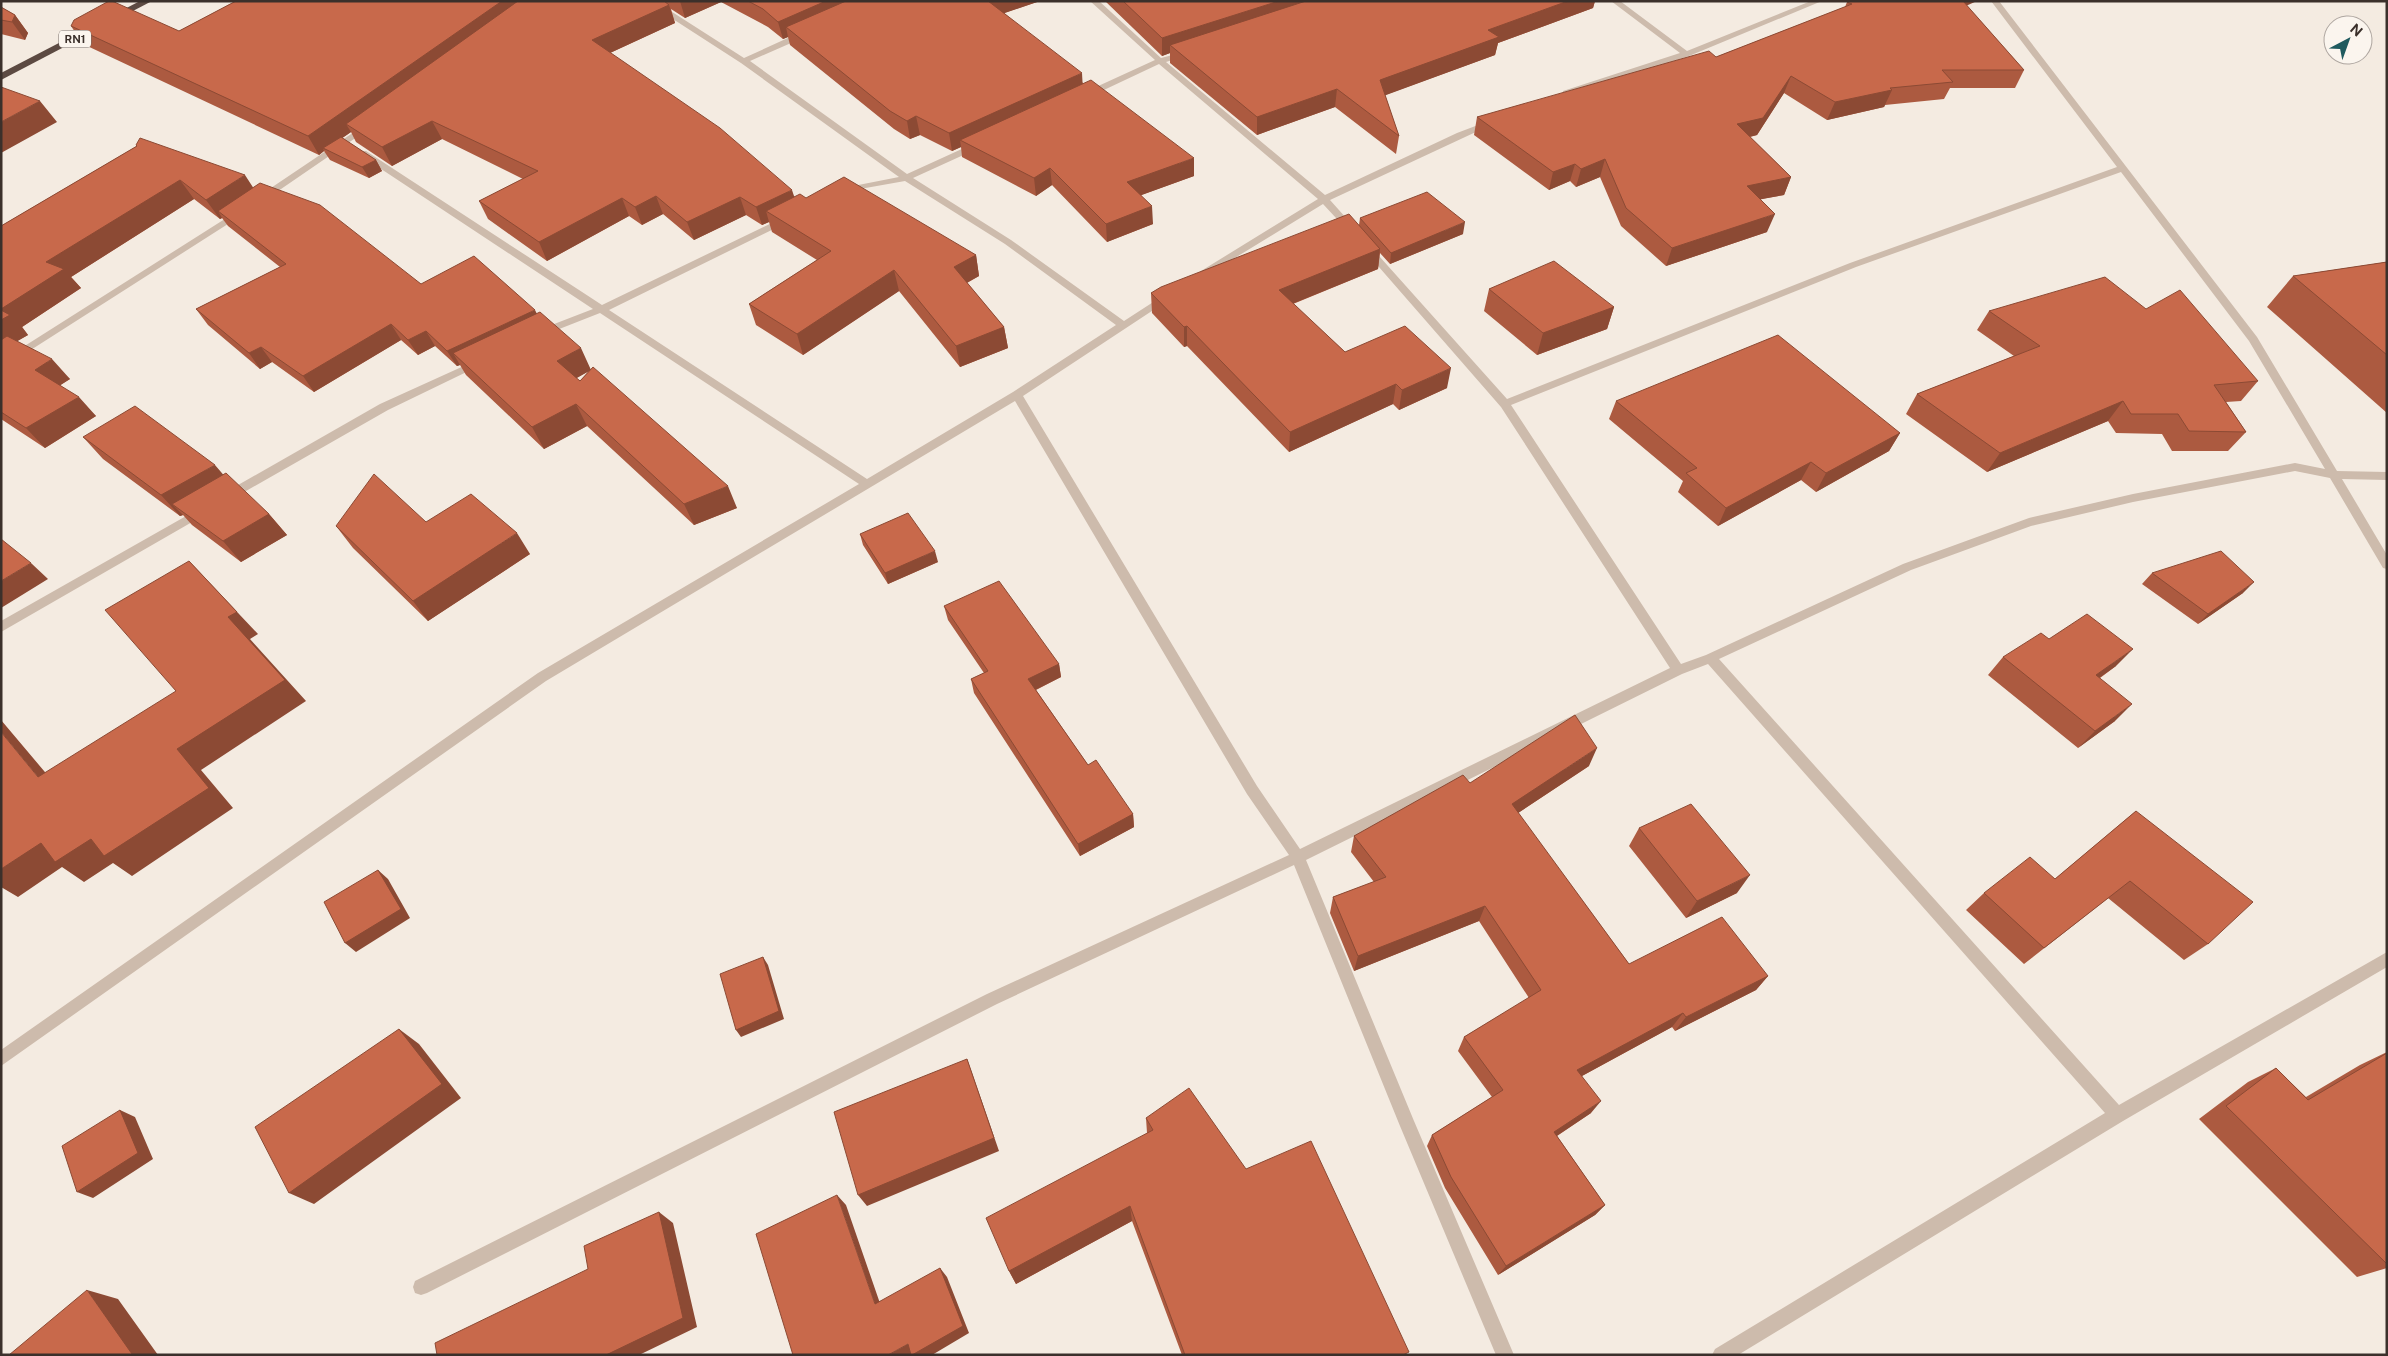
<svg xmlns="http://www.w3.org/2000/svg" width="2388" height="1356" font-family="'Public Sans',sans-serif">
  <rect width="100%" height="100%" fill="#f4ebe1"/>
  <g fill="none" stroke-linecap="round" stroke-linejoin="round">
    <path fill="#cdbbac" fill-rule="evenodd" d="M 645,1 L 655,1 L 744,58 L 801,32 L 807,32 L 807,36 L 750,61 L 907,174 L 975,143 L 981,143 L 981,147 L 913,178 L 1011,240 L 1124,321 L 1161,297 L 1167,297 L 1167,301 L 1023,396 L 1257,786 L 1300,849 L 1670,668 L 1501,407 L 1365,251 L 1365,247 L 1371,247 L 1507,399 L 1850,263 L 2117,167 L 1991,1 L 1999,1 L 2257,337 L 2337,471 L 2387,472 L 2387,480 L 2342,479 L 2387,555 L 2387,569 L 2383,568 L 2330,478 L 2295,471 L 2133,502 L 2031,526 L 1911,570 L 1719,659 L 2119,1105 L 2387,952 L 2387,967 L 2123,1121 L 1738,1355 L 1712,1355 L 1715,1349 L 2105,1113 L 1708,664 L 1682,674 L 1306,860 L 1414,1121 L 1514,1355 L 1496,1355 L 1400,1126 L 1294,865 L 997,1004 L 427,1293 L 421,1295 L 415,1293 L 413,1287 L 415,1281 L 987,994 L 1289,855 L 1247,794 L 1015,401 L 546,681 L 1,1066 L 1,1050 L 538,673 L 859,484 L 600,313 L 544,335 L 536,335 L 536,331 L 593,309 L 360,155 L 360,151 L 366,151 L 602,305 L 782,218 L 788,218 L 788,222 L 609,310 L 867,479 L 1013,392 L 1116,325 L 1005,244 L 905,181 L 843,192 L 843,188 L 899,177 L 741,63 ZM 2121,172 L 2249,341 L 2325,469 L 2295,463 L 2133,494 L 2029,518 L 1903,564 L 1706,655 L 1681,664 L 1511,405 L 1856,267 Z
      M 1090,1 L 1099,1 L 1161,58 L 1188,51 L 1188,55 L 1166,62 L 1325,195 L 1457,133 L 1486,122 L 1493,124 L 1330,200 L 1355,228 L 1355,232 L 1349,232 L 1323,204 L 1207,275 L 1201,275 L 1201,271 L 1318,199 L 1159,64 L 1089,97 L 1083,97 L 1083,93 L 1155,60 Z
      M 1611,1 L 1620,1 L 1687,51 L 1811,1 L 1822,1 L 1689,56 L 1569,95 L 1563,95 L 1563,91 L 1680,53 Z
      M 363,126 L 370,128 L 265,200 L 259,200 L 259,196 Z
      M 239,210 L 244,213 L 242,215 L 1,369 L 1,361 Z
      M 477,360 L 481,361 L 481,365 L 388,410 L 232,499 L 228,500 L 222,496 L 224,493 L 380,404 Z
      M 202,507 L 208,511 L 206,514 L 1,632 L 1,621 Z"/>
    <path fill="#5c4a42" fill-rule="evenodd" d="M 140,1 L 152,1 L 1,80 L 1,73 Z"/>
  </g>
  <path fill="#ac5a40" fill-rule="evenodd" d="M 236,1 L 1040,1 L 1004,13 L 1083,83 L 1194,176 L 1141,195 L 1153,224 L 1107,242 L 1052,185 L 1036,196 L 962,157 L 961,147 L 952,151 L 920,135 L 910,139 L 894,129 L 790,45 L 788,37 L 783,39 L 768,27 L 721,2 L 685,18 L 671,9 L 675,23 L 610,53 L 795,197 L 806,198 L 976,255 L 979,276 L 967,283 L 1004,327 L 1008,348 L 960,367 L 899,291 L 803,355 L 756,325 L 749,304 L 817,260 L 772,232 L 769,222 L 762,225 L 746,215 L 694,240 L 663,214 L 642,225 L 629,216 L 547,261 L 488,219 L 479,201 L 523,179 L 442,139 L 392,166 L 356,142 L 351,132 L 342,138 L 376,160 L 382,171 L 369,178 L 330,160 L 324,151 L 319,155 L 83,44 L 71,26 L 179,31 Z
    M 1105,1 L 1595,1 L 1593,8 L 1498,43 L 1495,55 L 1385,95 L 1399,136 L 1396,154 L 1335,107 L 1257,135 L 1170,63 L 1170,53 L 1162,56 Z
    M 1847,2 L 1967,6 L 2024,70 L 2015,88 L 1950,88 L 1944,99 L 1885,105 L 1884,107 L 1827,120 L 1784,93 L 1757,135 L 1750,137 L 1791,177 L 1784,195 L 1761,199 L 1767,232 L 1666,266 L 1621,226 L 1600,177 L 1576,187 L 1570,181 L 1549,190 L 1474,135 L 1477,117 L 1716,57 L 1845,7 Z
    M 1,7 L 15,15 L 28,33 L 25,40 L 1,34 Z
    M 136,145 L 253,188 L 421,284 L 536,314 L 591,370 L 737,508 L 694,525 L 587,426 L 544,449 L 466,375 L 460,365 L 457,366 L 435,346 L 418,355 L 401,340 L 314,392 L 272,362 L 260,369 L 208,325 L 196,309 L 280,267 L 228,226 L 222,218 L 220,219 L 194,199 L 71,277 L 81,288 L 22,327 L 28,335 L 17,341 L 70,379 L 60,385 L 96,416 L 45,448 L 1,419 L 1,226 L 137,146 ZM 589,371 L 580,381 L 576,378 Z
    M 1360,218 L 1463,234 L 1390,264 L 1380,253 L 1378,269 L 1293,304 L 1345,352 L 1447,388 L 1399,410 L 1393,404 L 1289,452 L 1187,346 L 1184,347 L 1152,313 L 1151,293 L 1359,225 Z
    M 2387,262 L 2387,413 L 2267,307 L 2293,276 Z
    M 1489,289 L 1614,307 L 1607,329 L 1537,355 L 1484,311 Z
    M 2146,309 L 2258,381 L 2241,401 L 2226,402 L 2246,432 L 2228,451 L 2172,451 L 2162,434 L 2116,433 L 2108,421 L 1987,472 L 1906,414 L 1917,394 L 2014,356 L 1977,330 L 1989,311 Z
    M 1616,401 L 1900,433 L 1889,451 L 1816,492 L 1801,480 L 1718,526 L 1678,492 L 1683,481 L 1609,419 Z
    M 83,437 L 223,475 L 269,514 L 287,535 L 241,562 L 192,525 L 183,515 L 180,516 L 103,459 Z
    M 426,522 L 530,554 L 428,621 L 353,548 L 336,526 Z
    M 860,534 L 938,562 L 888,584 L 863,545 Z
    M 2152,573 L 2243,593 L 2198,624 L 2142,584 Z
    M 944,606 L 1059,664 L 1061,677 L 1036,690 L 1088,765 L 1133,814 L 1134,827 L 1080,856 L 974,693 L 971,679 L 984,673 L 948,620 Z
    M 2049,639 L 2116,666 L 2100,678 L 2115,721 L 2078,748 L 1988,675 L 2003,657 Z
    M 1589,766 L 1518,813 L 1629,964 L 1768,976 L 1756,990 L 1675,1031 L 1672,1027 L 1582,1076 L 1591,1113 L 1557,1136 L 1605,1205 L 1595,1215 L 1498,1275 L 1445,1188 L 1427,1146 L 1432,1135 L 1492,1097 L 1458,1051 L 1464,1037 L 1529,998 L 1479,921 L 1354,971 L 1330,913 L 1333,897 L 1374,882 L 1351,852 L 1354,836 L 1470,783 Z
    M 2136,811 L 2208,944 L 2184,960 L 2108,898 L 2024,964 L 1966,910 L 1984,893 L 2055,879 Z
    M 1639,828 L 1737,893 L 1686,918 L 1629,846 Z
    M 2387,1052 L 2387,1268 L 2357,1277 L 2199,1119 L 2248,1082 L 2276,1068 L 2306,1097 L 2360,1065 Z
    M 1146,1118 L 1246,1169 L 1407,1355 L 1182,1355 L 1132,1221 L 1016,1284 L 1009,1271 L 1147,1133 Z"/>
  <path fill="#8c4a34" d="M 502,1 L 534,1 L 346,124 L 351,132 L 325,150 L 323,148 L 324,151 L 319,155 L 308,136 Z
    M 680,1 L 720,1 L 721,2 L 685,18 Z
    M 826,1 L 871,1 L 786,27 L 788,37 L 783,39 L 778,22 Z
    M 987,1 L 1040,1 L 990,18 Z
    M 1279,1 L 1334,1 L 1170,45 L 1170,53 L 1162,56 L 1162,38 Z
    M 1568,1 L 1595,1 L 1593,8 L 1498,43 L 1495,55 L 1378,98 L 1380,80 L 1488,30 Z
    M 1955,1 L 1977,1 L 1950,13 Z
    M 669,5 L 675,23 L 599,58 L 592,40 Z
    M 15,15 L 28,33 L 25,40 L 12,22 Z
    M 1082,73 L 1083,91 L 960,140 L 961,147 L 952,151 L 949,133 Z
    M 1791,76 L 1784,93 L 1757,135 L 1731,141 L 1737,124 Z
    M 1337,89 L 1335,107 L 1257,135 L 1257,117 Z
    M 1892,90 L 1884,107 L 1827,120 L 1835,102 Z
    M 40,101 L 57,122 L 1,153 L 1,122 Z
    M 916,116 L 920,135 L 910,139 L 907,121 Z
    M 432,121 L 442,139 L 392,166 L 382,147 Z
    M 1194,158 L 1194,176 L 1128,200 L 1127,182 Z
    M 1605,159 L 1600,177 L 1576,187 L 1581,169 Z
    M 376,160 L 382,171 L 369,178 L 362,167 Z
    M 1575,164 L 1570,181 L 1549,190 L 1553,172 Z
    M 1050,168 L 1052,185 L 1036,196 L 1034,178 Z
    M 245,175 L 258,195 L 218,211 L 222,218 L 220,219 L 206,200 Z
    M 1791,177 L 1784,195 L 1741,203 L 1747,186 Z
    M 180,180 L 194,199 L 71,277 L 81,288 L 22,327 L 28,335 L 9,346 L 1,359 L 1,309 L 46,262 Z
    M 792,190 L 798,208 L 766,211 L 769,222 L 762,225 L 756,207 Z
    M 656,196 L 663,214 L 642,225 L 635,207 Z
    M 740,197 L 746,215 L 694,240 L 687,222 Z
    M 622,198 L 629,216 L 547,261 L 539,242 Z
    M 1152,206 L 1153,224 L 1107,242 L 1106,224 Z
    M 1775,214 L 1767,232 L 1666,266 L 1672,248 Z
    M 1465,222 L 1463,234 L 1390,264 L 1391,253 Z
    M 1380,249 L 1378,269 L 1277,310 L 1279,290 Z
    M 976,255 L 979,276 L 957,288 L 954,267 Z
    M 894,270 L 899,291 L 803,355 L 797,334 Z
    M 1614,307 L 1607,329 L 1537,355 L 1543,333 Z
    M 535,310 L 543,326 L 453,353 L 460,365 L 457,366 L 447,351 Z
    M 391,324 L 401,340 L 314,392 L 303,376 Z
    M 1187,326 L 1187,346 L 1184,347 L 1184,327 Z
    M 1004,327 L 1008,348 L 960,367 L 956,346 Z
    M 426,331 L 435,346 L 418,355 L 408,340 Z
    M 261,347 L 272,362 L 260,369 L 249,353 Z
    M 581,348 L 591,370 L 568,383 L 557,361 Z
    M 52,359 L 70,379 L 53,390 L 35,370 Z
    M 1451,368 L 1447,388 L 1399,410 L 1402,390 Z
    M 1396,384 L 1393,404 L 1289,452 L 1290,432 Z
    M 79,397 L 96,416 L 45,448 L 26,428 Z
    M 2123,401 L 2108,421 L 1987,472 L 2000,453 Z
    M 576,404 L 587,426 L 544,449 L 532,427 Z
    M 1900,433 L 1889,451 L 1816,492 L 1826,473 Z
    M 1811,462 L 1801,480 L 1718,526 L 1726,508 Z
    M 215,465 L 233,486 L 172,504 L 183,515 L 180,516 L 161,495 Z
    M 728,486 L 737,508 L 694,525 L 684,504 Z
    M 269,514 L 287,535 L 241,562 L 223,541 Z
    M 517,533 L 530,554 L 428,621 L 413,601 Z
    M 935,551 L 938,562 L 888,584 L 885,573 Z
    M 189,561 L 258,634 L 250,639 L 306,701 L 201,770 L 233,808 L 132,876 L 113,863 L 84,882 L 62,867 L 18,897 L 1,887 L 1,869 L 177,749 Z
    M 31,563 L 48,579 L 1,608 L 1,581 Z
    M 2254,582 L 2243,593 L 2198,624 L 2208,614 Z
    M 2133,649 L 2116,666 L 2079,692 L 2096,675 Z
    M 1059,664 L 1061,677 L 1031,692 L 1028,679 Z
    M 2132,704 L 2115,721 L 2078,748 L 2095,731 Z
    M 1,720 L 66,797 L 38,777 L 1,732 Z
    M 1597,748 L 1589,766 L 1506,821 L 1512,804 Z
    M 1133,814 L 1134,827 L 1080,856 L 1078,844 Z
    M 378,870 L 388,879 L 410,918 L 356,952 L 345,943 Z
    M 1750,875 L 1737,893 L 1686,918 L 1697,901 Z
    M 1485,906 L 1479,921 L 1354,971 L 1358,956 Z
    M 763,957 L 768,965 L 784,1019 L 741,1037 L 736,1030 Z
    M 1768,976 L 1756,990 L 1675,1031 L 1686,1017 Z
    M 1683,1013 L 1672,1027 L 1569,1083 L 1577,1070 Z
    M 399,1029 L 419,1044 L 461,1098 L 314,1204 L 289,1193 Z
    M 967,1059 L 972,1073 L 999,1151 L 867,1206 L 858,1195 Z
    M 1601,1101 L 1591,1113 L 1546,1143 L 1554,1132 Z
    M 120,1110 L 135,1117 L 153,1159 L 93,1198 L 77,1192 Z
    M 837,1195 L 846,1205 L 883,1312 L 875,1304 Z
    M 1605,1205 L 1595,1215 L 1498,1275 L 1506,1266 Z
    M 1130,1206 L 1132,1221 L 1016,1284 L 1009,1271 Z
    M 659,1212 L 673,1223 L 697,1327 L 639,1355 L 606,1355 Z
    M 940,1268 L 947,1277 L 969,1333 L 932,1355 L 912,1355 Z
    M 87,1290 L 118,1299 L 158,1355 L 131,1355 Z
    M 908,1344 L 915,1352 L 909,1355 L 888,1355 Z"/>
  <path fill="#c8694b" stroke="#8c4a34" d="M 109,1 L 112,1 L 179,31 L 236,1 L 502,1 L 308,136 L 71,26 L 74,20 Z
    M 518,1 L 664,1 L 669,5 L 592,40 L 720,128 L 792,190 L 756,207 L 740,197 L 687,222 L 656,196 L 635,207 L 622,198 L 539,242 L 479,201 L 538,171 L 432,121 L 382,147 L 346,124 Z
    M 748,1 L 826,1 L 778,22 L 763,9 Z
    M 846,1 L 988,1 L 1082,73 L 949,133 L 916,116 L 907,121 L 890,111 L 786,27 Z
    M 1123,1 L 1279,1 L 1162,38 Z
    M 1306,1 L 1568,1 L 1488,30 L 1499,37 L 1380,80 L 1399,136 L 1337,89 L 1257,117 L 1170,45 Z
    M 1848,1 L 1963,1 L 2024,70 L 1942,70 L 1953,82 L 1890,88 L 1892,90 L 1835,102 L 1791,76 L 1763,118 L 1737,124 L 1791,177 L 1747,186 L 1775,214 L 1672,248 L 1626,208 L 1605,159 L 1581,169 L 1575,164 L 1553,172 L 1477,117 L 1709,51 L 1716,57 L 1852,4 L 1847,2 Z
    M 1,7 L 15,15 L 12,22 L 1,20 Z
    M 1091,80 L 1194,158 L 1127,182 L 1152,206 L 1106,224 L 1050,168 L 1034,178 L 960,140 Z
    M 1,87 L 40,101 L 1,122 Z
    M 341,137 L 376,160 L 362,167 L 323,148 Z
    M 140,138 L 245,175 L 206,200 L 180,180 L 46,262 L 64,269 L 1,309 L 1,226 L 137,146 L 136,145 Z
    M 844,177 L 976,255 L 954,267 L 1004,327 L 956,346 L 894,270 L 797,334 L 749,304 L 831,251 L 766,211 L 800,194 L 806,198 Z
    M 260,183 L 320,205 L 421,284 L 474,256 L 535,310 L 447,351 L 426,331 L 408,340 L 391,324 L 303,376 L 261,347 L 249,353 L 196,309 L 286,264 L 218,211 Z
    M 1427,192 L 1465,222 L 1391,253 L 1360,218 Z
    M 1349,214 L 1380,249 L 1279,290 L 1345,352 L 1405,326 L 1451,368 L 1402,390 L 1396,384 L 1290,432 L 1187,326 L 1184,327 L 1151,293 L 1161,287 Z
    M 1554,261 L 1614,307 L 1543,333 L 1489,289 Z
    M 2387,262 L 2387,355 L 2293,276 Z
    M 2105,277 L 2146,309 L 2180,290 L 2258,381 L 2214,385 L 2246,432 L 2189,431 L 2178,414 L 2131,414 L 2123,401 L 2000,453 L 1917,394 L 2040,346 L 1989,311 Z
    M 1,310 L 10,315 L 1,320 Z
    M 540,312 L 581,348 L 557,361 L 580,381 L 593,367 L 728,486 L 684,504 L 576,404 L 532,427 L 453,353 Z
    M 1778,335 L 1900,433 L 1826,473 L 1811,462 L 1726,508 L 1686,473 L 1697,468 L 1616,401 Z
    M 7,336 L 52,359 L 35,370 L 79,397 L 26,428 L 1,412 L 1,340 Z
    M 135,406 L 215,465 L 161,495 L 83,437 Z
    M 226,473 L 269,514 L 223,541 L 172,504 Z
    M 374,474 L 426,522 L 471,494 L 517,533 L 413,601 L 336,526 Z
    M 908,513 L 935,551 L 885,573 L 860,534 Z
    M 1,539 L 31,563 L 1,581 Z
    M 2221,551 L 2254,582 L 2208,614 L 2152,573 Z
    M 189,561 L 237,612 L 228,617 L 285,680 L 177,749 L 209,788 L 104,856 L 91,839 L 55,862 L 41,843 L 1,869 L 1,732 L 38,777 L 176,691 L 105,610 Z
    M 999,581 L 1059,664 L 1028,679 L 1088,765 L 1096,760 L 1133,814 L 1078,844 L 971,679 L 988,671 L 944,606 Z
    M 2087,614 L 2133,649 L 2096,675 L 2132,704 L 2095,731 L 2003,657 L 2041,633 L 2049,639 Z
    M 1575,715 L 1597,748 L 1512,804 L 1629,964 L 1722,917 L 1768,976 L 1686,1017 L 1683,1013 L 1577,1070 L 1601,1101 L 1554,1132 L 1605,1205 L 1506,1266 L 1451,1177 L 1432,1135 L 1503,1090 L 1464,1037 L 1541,990 L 1485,906 L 1358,956 L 1333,897 L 1386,877 L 1354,836 L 1463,775 L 1470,783 Z
    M 1691,804 L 1750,875 L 1697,901 L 1639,828 Z
    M 2136,811 L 2253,902 L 2208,944 L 2130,881 L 2044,948 L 1984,893 L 2030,857 L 2055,879 Z
    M 378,870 L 401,909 L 345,943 L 324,902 Z
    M 763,957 L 779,1011 L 736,1030 L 720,974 Z
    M 399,1029 L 442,1084 L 289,1193 L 255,1127 Z
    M 2387,1053 L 2387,1264 L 2226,1106 L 2276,1068 L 2308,1100 Z
    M 967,1059 L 994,1138 L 858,1195 L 834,1112 Z
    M 1189,1088 L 1246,1169 L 1311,1141 L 1409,1352 L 1403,1355 L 1185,1355 L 1130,1206 L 1009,1271 L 986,1218 L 1153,1130 L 1146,1118 Z
    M 120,1110 L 138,1153 L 77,1192 L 62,1146 Z
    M 837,1195 L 875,1304 L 940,1268 L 963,1326 L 912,1355 L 911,1355 L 908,1344 L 888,1355 L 793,1355 L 756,1234 Z
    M 659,1212 L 683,1318 L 606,1355 L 437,1355 L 435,1343 L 588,1269 L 584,1246 Z
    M 87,1290 L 132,1354 L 131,1355 L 9,1355 Z"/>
  <g text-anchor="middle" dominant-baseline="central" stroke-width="4" stroke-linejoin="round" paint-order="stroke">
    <rect fill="#fbf5ee" stroke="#756b66" stroke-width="1" x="59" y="30.5" width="32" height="17" rx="4"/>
    <g font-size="11" font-weight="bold" fill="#3b302b">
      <text x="75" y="39">RN1</text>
    </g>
  </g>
  <rect width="2388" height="1356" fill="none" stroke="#3b302b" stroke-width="5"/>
  <g transform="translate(2348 40) rotate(41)"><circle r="24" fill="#fbf5ee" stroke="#aea6a0"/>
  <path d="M0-4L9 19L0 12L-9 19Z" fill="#1f5a5e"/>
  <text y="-8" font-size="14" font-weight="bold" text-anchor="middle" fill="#3b302b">N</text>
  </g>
</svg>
